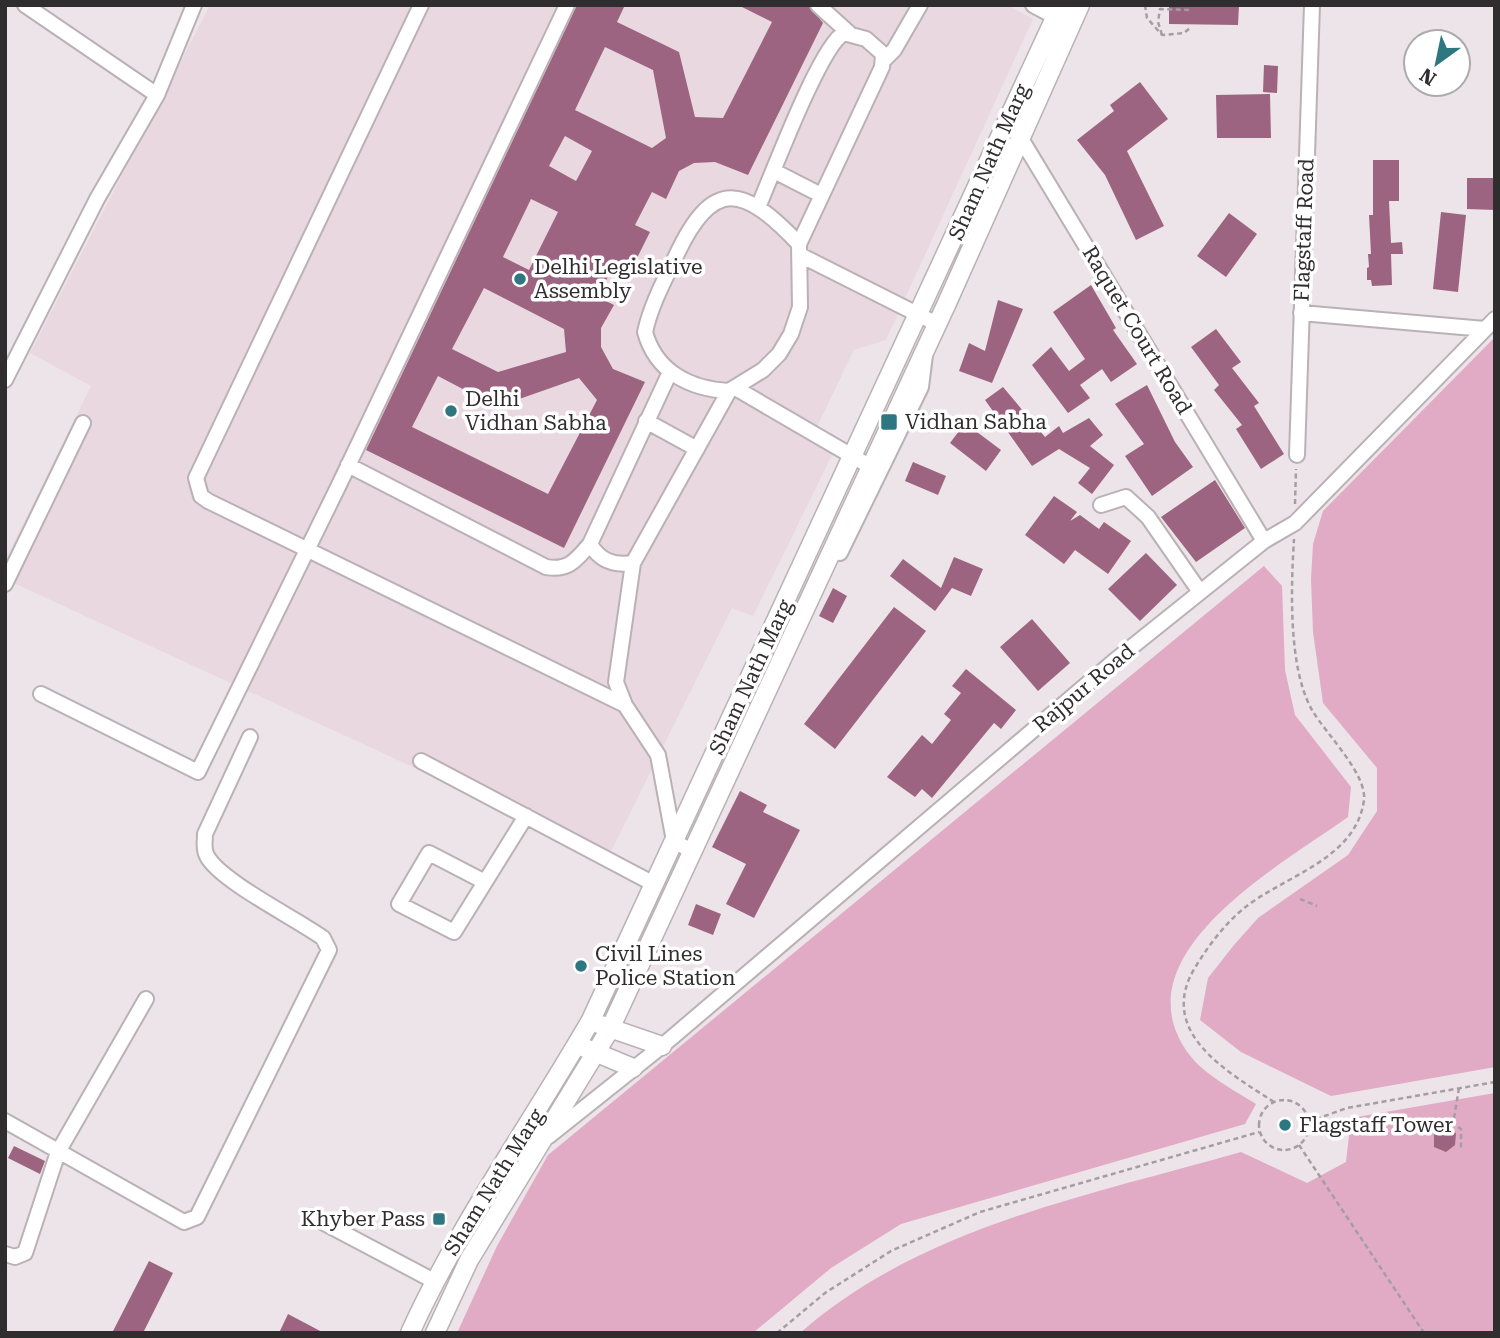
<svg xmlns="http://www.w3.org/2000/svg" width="1500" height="1338" font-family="'Roboto Serif',serif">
  <rect width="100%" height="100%" fill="#ece4e8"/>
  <path fill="#e9d8e0" d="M 210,5 L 1008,5 L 1033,19 L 886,340 L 854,350 L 812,437 L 834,451 L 753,616 L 732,608 L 608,857 L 5,579 L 5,561 L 91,386 L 30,353 Z"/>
  <path fill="#e1aac5" d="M 1495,337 L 1495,1067 L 1331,1096 L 1241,1052 L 1200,1020 L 1208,978 L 1234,945 L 1258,918 L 1348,855 L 1377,811 L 1377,768 L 1323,703 L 1313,632 L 1311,579 L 1313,544 L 1323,511 Z
    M 1264,566 L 1282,586 L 1285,670 L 1295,715 L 1351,787 L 1348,817 C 1283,864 1117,954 1188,1053 C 1204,1075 1234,1090 1256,1104 L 1245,1124 L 901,1224 L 831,1268 L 753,1333 L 457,1333 L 497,1246 L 548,1155 Z
    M 1495,1093 L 1495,1333 L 800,1333 C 920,1227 1091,1195 1241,1152 L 1307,1183 L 1346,1162 L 1351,1118 Z"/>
  <path fill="#9d6481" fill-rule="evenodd" d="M 577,5 L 625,5 L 617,22 L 679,52 L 695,117 L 723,118 L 772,22 L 738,5 L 809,5 L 823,23 L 748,175 L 715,162 L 694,163 L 679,171 L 666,199 L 652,192 L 635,225 L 650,232 L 632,268 L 616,260 L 598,297 L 614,305 L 601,328 L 601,347 L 613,369 L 645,382 L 564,548 L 366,450 ZM 605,47 L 653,70 L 666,138 L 652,148 L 575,110 ZM 565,136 L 592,151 L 576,181 L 549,166 ZM 531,199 L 558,212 L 529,270 L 503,257 ZM 484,288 L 564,329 L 566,352 L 498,372 L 452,349 ZM 438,376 L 497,407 L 579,378 L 597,400 L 548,494 L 412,427 Z
    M 1169,5 L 1239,5 L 1238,25 L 1169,24 Z
    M 1264,65 L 1278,66 L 1277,93 L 1263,92 Z
    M 1140,82 L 1168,119 L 1127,151 L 1164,226 L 1136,240 L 1105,175 L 1077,140 L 1114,111 L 1110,105 Z
    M 1270,94 L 1271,138 L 1217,138 L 1216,95 Z
    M 1373,160 L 1399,160 L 1399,201 L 1389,201 L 1391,243 L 1402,242 L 1403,254 L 1391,254 L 1392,285 L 1372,286 L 1371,280 L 1367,280 L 1367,268 L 1369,267 L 1368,254 L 1371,254 L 1369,215 L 1373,215 Z
    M 1467,178 L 1495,178 L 1495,210 L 1467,209 Z
    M 1441,212 L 1466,215 L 1458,292 L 1433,289 Z
    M 1229,213 L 1257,234 L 1226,277 L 1197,256 Z
    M 1091,285 L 1116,328 L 1113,330 L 1137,364 L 1111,382 L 1102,369 L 1080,385 L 1090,398 L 1068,413 L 1032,365 L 1051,347 L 1069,371 L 1085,359 L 1053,312 Z
    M 998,300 L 1023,309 L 992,383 L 959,371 L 969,343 L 985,351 Z
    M 1216,329 L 1241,362 L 1232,368 L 1259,403 L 1254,406 L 1284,454 L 1261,469 L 1236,429 L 1242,425 L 1214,390 L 1219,385 L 1191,347 Z
    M 1147,385 L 1175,442 L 1193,467 L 1152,496 L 1125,456 L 1144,444 L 1115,404 Z
    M 1003,387 L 1045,437 L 1059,426 L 1063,433 L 1089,418 L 1103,435 L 1090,446 L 1114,465 L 1092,494 L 1078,483 L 1090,468 L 1059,449 L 1032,466 L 985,400 Z
    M 965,423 L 1001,450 L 986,471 L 950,443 Z
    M 913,462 L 946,476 L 938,495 L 905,481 Z
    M 1215,480 L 1245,528 L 1196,562 L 1161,517 Z
    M 1054,496 L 1077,512 L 1070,521 L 1080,515 L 1099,529 L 1104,522 L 1131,541 L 1108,574 L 1075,550 L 1064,564 L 1025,535 Z
    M 1146,553 L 1177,585 L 1140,621 L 1108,589 Z
    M 954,557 L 983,569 L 971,596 L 952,588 L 935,611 L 890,576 L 903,559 L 941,588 Z
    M 833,588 L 847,596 L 833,623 L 819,616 Z
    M 894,607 L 926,631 L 835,749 L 804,724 Z
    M 1032,619 L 1070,663 L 1038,691 L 1000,647 Z
    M 966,669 L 1016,710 L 1001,729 L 994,723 L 932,798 L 922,789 L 915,797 L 887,777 L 922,735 L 932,744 L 951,720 L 944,714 L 961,693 L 952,686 Z
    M 740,791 L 767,805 L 763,812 L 800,830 L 754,918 L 726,904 L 746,864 L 712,847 Z
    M 696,904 L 721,914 L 713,935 L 688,925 Z
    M 1445,1128 L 1456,1133 L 1455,1145 L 1446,1152 L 1434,1147 L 1434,1134 Z
    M 14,1146 L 45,1161 L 40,1174 L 8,1158 Z
    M 149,1261 L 173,1273 L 143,1333 L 112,1333 Z
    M 288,1314 L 324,1333 L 279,1333 Z"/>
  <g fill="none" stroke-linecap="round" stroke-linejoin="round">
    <g stroke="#bab1b5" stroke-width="18">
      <path id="minor" d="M 421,5 L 196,478 L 201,496 L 208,501 L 625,705
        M 818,5 L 849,33
        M 1033,5 L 1063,21
        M 884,60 L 894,50 L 920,5
        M 157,95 L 194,5
        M 1017,132 L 1264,541
        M 774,171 L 821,195
        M 759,205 C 773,173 820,46 844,33 L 866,39 L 883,54 L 882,67 L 799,244
        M 800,255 L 937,324
        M 1301,313 L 1485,329
        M 5,380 L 97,199 L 157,95 L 25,5
        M 737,389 L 871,467
        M 646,421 L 697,449
        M 1297,455 L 1312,5
        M 348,465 L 546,567 C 569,571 576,560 590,544 L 670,372
        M 1101,505 L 1126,497 L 1148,517 L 1200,592
        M 590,544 C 600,561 614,566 633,563
        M 840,553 L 921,387 L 925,355
        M 5,584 L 83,423
        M 41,694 L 198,772 L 338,487 L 567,5
        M 421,761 L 654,884
        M 693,852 L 674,841 L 658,755 L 625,705 L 616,682 L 633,563 L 729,391 L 763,370 L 779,354 L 791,334 L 800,307 L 799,244 C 744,186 713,176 676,256 C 664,281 651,305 645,332 C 656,372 690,389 729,391
        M 485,882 L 429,853 L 399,904 L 454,932 L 526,816
        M 5,1121 L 184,1222 L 197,1217 L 329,950 L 323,938 C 297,919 220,881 207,856 C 203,849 205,841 205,834 L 250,737
        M 549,1136 L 662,1046 L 1113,662 L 1264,541 L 1295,523 L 1495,319
        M 311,1216 L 434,1281
        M 5,1254 L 15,1257 L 25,1253 L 58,1152 L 146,999"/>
    </g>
    <g stroke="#bab1b5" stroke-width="21">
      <path id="major" d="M 601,1025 L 662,1046
        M 585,1048 L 633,1068
        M 410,1333 C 460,1223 531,1124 591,1020 L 1061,5
        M 435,1333 L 469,1260 L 610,1029 L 947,303 L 1080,5"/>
    </g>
    <path stroke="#a59ea1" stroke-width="2.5" stroke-dasharray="5 3.5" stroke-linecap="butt" d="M 1145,5 L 1147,18 L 1162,35 L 1184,33 L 1191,27
      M 1162,35 L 1158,22 L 1160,9 L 1188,10 L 1188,5
      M 1295,504 L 1296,469
      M 1300,899 L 1317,906
      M 1459,1088 L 1453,1124 L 1461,1129 L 1461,1148
      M1259 1125a25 25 0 1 1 50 0a25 25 0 1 1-50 0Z
      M 1274,1102 C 1226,1071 1155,1031 1196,966 C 1209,945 1224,925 1243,909 C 1283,876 1356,860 1364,800 C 1367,774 1326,734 1312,710 C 1288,668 1291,587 1294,539
      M 1308,1122 L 1347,1108 L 1495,1082
      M 1299,1145 L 1424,1333
      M 777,1333 L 825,1293 L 891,1251 L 980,1212 L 1259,1132"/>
    <use href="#minor" stroke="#fff" stroke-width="14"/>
    <use href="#major" stroke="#fff" stroke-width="18"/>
  </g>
  <g fill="#2f7780" stroke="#fff" stroke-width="2.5">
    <circle cx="520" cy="279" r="7"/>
    <circle cx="451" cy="411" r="7"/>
    <rect x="880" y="413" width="18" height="18" rx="3.5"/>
    <circle cx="581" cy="966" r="7"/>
    <circle cx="1285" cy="1125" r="7"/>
    <rect x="432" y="1212" width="14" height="14" rx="3.5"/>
  </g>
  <g text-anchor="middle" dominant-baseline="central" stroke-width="7" stroke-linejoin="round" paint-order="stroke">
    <g font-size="21" fill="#302d2e" stroke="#fff">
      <text transform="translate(989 162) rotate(-66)">Sham Nath Marg</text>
      <text transform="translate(1304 230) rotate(-88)">Flagstaff Road</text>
      <text transform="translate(1137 330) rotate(59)">Raquet Court Road</text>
      <text transform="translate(751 677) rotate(-65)">Sham Nath Marg</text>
      <text transform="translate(1084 688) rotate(-40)">Rajpur Road</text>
      <text transform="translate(494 1182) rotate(-58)">Sham Nath Marg</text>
    </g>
    <g font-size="21" fill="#302d2e" stroke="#fff" text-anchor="start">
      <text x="534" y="267">Delhi Legislative<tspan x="534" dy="24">Assembly</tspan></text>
      <text x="465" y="399">Delhi<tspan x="465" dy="24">Vidhan Sabha</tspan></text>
      <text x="905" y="422">Vidhan Sabha</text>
      <text x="595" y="954">Civil Lines<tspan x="595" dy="24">Police Station</tspan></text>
      <text x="1299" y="1125">Flagstaff Tower</text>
      <text x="425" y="1219" text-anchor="end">Khyber Pass</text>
    </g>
  </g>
  <rect width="1500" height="1338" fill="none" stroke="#302d2e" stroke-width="14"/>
  <g transform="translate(1437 63) rotate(213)"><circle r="33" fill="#ffffff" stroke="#acabab" stroke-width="2"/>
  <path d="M0-5L12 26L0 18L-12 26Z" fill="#2f7780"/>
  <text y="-10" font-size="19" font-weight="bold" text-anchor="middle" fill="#302d2e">N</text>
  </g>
</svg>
